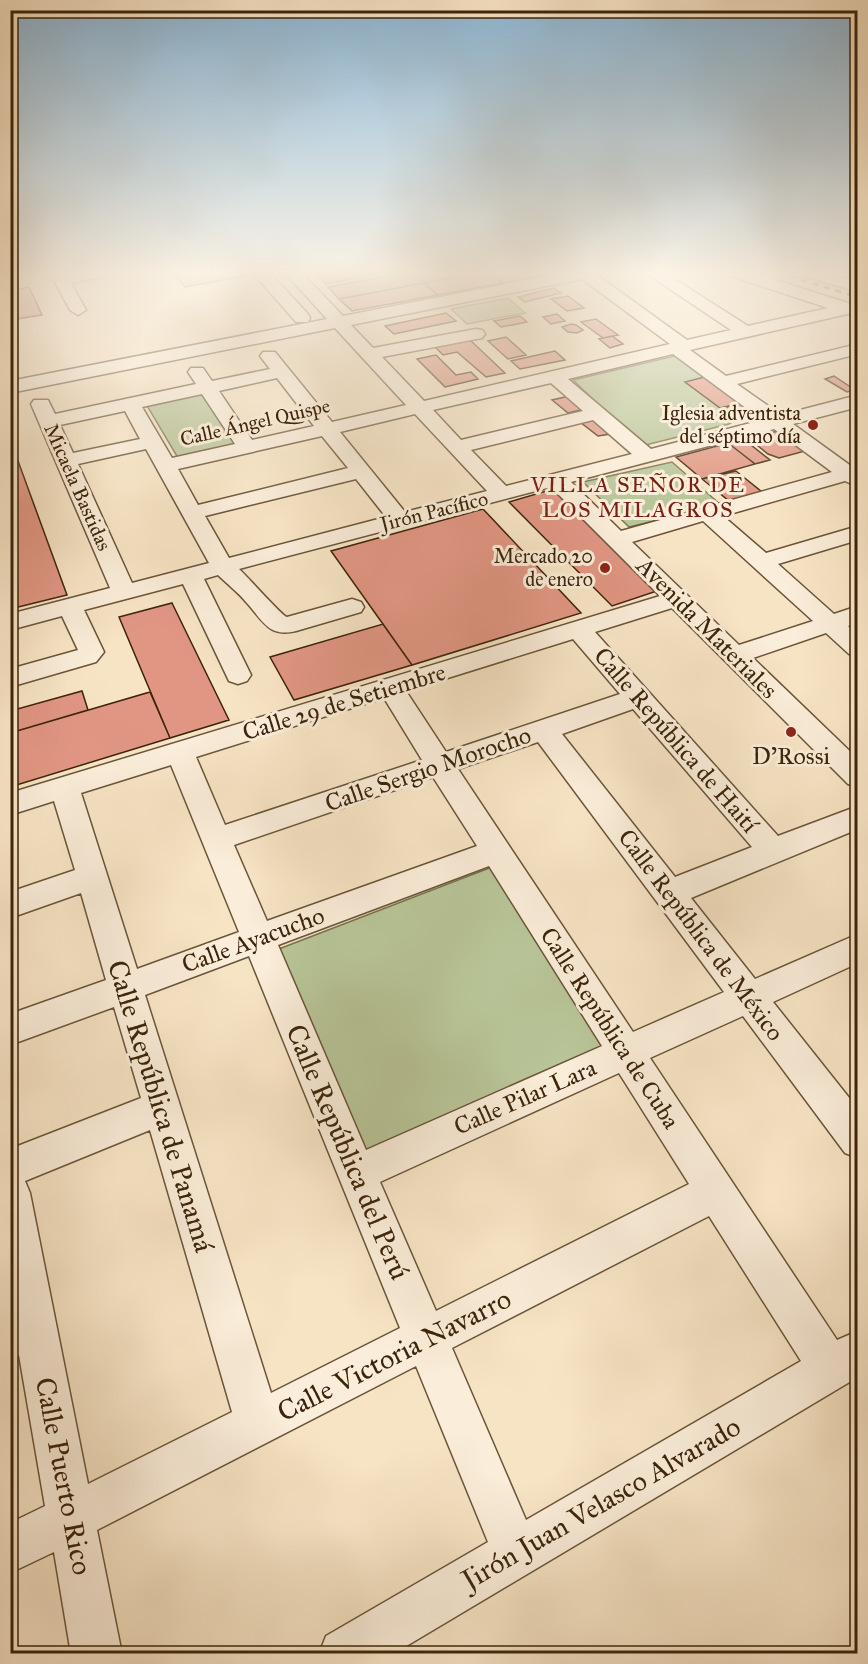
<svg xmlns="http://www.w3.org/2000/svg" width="868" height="1664" font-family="'IM FELL Great Primer',serif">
  <rect width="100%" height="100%" fill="#f7e4c5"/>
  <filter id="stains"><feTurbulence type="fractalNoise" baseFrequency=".00333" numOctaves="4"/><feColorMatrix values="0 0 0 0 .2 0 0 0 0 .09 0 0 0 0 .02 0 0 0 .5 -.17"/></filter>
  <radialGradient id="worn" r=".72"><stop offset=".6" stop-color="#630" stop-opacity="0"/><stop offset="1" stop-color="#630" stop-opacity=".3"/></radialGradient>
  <path fill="#b8c598" stroke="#7a7451" stroke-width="1.5" d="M 508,298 L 525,313 L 467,324 L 451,309 Z
    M 679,355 L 761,415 L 737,419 L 729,424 L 642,446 L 573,380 Z
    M 200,392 L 237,445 L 178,458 L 146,404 Z
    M 672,462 L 721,505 L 629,527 L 583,482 Z
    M 492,867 L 605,1046 L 356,1160 L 271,952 Z"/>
  <path fill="#e19683" stroke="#3c240a" stroke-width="1.5" d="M 174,273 L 242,273 L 245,276 L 185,287 Z
    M 315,273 L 383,273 L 326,284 Z
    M 404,273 L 413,273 L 424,283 L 339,299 L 328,287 Z
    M 413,273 L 473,273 L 424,283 Z
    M 473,273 L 490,273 L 503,283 L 438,295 L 424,283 Z
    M 490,273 L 557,273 L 503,283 Z
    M 424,283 L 438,295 L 352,311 L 339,299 Z
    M 29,287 L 42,315 L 10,320 L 10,291 Z
    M 554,288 L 561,293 L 525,302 L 518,297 Z
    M 568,296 L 584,308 L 567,311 L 551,299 Z
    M 446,313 L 456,321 L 394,334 L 385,326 Z
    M 557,314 L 565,321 L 551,324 L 543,317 Z
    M 520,316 L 527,322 L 501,327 L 494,321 Z
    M 596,319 L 618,335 L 603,338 L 581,322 Z
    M 571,324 L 576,325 L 583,330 L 577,333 L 568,332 L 562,327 Z
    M 612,336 L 623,344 L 610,348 L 599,339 Z
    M 506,337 L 526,355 L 508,359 L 488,341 Z
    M 469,339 L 505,373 L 486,377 L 457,352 L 443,355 L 435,347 Z
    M 555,351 L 565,360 L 520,369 L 511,361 Z
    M 436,355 L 456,375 L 471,372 L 478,379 L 445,387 L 417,359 Z
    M 708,376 L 745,402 L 720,408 L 685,382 Z
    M 834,376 L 855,390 L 847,392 L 825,379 Z
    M 569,396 L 585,409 L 568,413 L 552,400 Z
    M 745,402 L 761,415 L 742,420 L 726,407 Z
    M 592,418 L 611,434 L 598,436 L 580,422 Z
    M 778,431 L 805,451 L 779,458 L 768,454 L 748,438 Z
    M 10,439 L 67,595 L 10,609 Z
    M 741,440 L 747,442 L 770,460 L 755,464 L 728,443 Z
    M 728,443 L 755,464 L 702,479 L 676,457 Z
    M 736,471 L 762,492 L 729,501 L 702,479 Z
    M 553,489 L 660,590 L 612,606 L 509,502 Z
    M 483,509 L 581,613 L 412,665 L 331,551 Z
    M 172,603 L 229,720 L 170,738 L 119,617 Z
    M 383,624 L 412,665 L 294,700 L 270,657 Z
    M 82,691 L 88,710 L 10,733 L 10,711 Z
    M 150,692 L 170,738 L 10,787 L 10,733 Z"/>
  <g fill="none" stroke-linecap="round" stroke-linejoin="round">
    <g stroke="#6b5439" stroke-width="3">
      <path id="minor" d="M 10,273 L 22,273 L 20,276 L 10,278 Z
        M 50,273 L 109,273 L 107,276 L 71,283 L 86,310 L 78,315 L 70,310 Z
        M 253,273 L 270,273 L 308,314 L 310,318 L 308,322 L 296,322 Z
        M 285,273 L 302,273 L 343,316 L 562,273 L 594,273 L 687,340 L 731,330 L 646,273 L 665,273 L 748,326 L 828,308 L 731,276 L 729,273 L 753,273 L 851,304 L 854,309 L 852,313 L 690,350 L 726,376 L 858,344 L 858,354 L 737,384 L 781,415 L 858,395 L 858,407 L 793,424 L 851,466 L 858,465 L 858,487 L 845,481 L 723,516 L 766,553 L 858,526 L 858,540 L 778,564 L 834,614 L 858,606 L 858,623 L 848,626 L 858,634 L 858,656 L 849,654 L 826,633 L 753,658 L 858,759 L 858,787 L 848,784 L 672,608 L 595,632 L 778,836 L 858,806 L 858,829 L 691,898 L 755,979 L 858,934 L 858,963 L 773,1002 L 858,1109 L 858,1158 L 845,1153 L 743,1016 L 650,1058 L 837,1340 L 858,1331 L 858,1377 L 393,1654 L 319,1654 L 326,1636 L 488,1542 L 416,1366 L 97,1530 L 122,1654 L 71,1654 L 54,1552 L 10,1573 L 10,1523 L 45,1506 L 19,1355 L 10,1358 L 10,1149 L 141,1098 L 114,1007 L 10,1045 L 10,1014 L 106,980 L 81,893 L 10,918 L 10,892 L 75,870 L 54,801 L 10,815 L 10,793 L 660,596 L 551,487 L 239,569 C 248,577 282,616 287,617 L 352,599 L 361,602 L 364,607 L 361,612 L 296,631 C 268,638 262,619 246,602 C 238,592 227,584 218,575 L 204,579 L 251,675 L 247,681 L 238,684 L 229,681 L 183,584 L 84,610 L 104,652 L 96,662 L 10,687 L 10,669 L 78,650 L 62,616 L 10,630 L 10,614 L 110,588 L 31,404 L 34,400 L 48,400 L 55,414 L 196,384 L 188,372 L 191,368 L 203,368 L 212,381 L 270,369 L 260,356 L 263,352 L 275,352 L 332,422 L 406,405 L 335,328 L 10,393 L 10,381 L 327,319 ZM 582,279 L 670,344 L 424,401 L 382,357 L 482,338 L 485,334 L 482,330 L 476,329 L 373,348 L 351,325 ZM 673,354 L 762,420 L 651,449 L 568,379 ZM 277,378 L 314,426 L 252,440 L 219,391 ZM 551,383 L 583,411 L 461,440 L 433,410 ZM 202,394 L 235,444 L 172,458 L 142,407 ZM 125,411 L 140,439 L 73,453 L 60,425 ZM 415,414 L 487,491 L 405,512 L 340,432 ZM 593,420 L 632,454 L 506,486 L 471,450 ZM 774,429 L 832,472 L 621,531 L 571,482 ZM 322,436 L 348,468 L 198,505 L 178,469 ZM 146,449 L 209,563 L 132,583 L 78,464 ZM 356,479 L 386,517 L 229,558 L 205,516 ZM 703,521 L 813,621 L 739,645 L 632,542 ZM 573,639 L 620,694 L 446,752 L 406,691 ZM 384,698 L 422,760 L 225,825 L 196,757 ZM 633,709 L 752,847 L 675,877 L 562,734 ZM 538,742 L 724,992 L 633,1032 L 458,769 ZM 171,765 L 239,932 L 137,969 L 81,793 ZM 433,777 L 477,846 L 267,921 L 234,845 ZM 489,866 L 602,1046 L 366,1150 L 278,945 ZM 249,956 L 400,1328 L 271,1393 L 145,995 ZM 619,1073 L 689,1184 L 436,1311 L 380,1182 ZM 150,1130 L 232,1412 L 88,1484 L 30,1193 L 25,1181 ZM 709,1216 L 801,1361 L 526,1520 L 452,1348 Z
        M 802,273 L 827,273 L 858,282 L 858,292 L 804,276 Z"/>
    </g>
    <use href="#minor" fill="#faedd9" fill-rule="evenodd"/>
    <path stroke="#3c240a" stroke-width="3" stroke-dasharray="6 6" stroke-linecap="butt" d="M 778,273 L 858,297"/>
  </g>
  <linearGradient id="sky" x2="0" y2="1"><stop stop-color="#8bb7d7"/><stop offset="0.54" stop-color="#fbf3e5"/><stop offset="1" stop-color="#fbf3e5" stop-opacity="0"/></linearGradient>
  <rect width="868" height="506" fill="url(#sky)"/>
  <g fill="#8f2418" stroke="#faedd9" stroke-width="2">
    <circle cx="813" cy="425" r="6"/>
    <circle cx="605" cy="568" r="6"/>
    <circle cx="791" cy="732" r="6"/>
  </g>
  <g text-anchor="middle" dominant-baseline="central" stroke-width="6" stroke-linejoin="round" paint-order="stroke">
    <g font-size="20" fill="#3c240a" stroke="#faedd9" text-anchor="end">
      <text x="801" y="413">Iglesia adventista<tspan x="801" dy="23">del séptimo día</tspan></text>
      <text x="593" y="556">Mercado 20<tspan x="593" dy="23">de enero</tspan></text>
    </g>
    <g font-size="20" fill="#3c240a" stroke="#faedd9">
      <text transform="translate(255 422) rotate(-13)">Calle Ángel Quispe</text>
      <text transform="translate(78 487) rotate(66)">Micaela Bastidas</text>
      <text transform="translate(434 511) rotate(-14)">Jirón Pacífico</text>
    </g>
    <g font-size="22" letter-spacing="1.5" fill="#7a1f14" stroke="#faedd9">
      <text x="638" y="484">VILLA SEÑOR DE<tspan x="638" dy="25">LOS MILAGROS</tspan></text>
    </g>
    <g font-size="24" fill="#3c240a" stroke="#faedd9">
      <text transform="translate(707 628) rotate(45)">Avenida Materiales</text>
      <text transform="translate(344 702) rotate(-17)">Calle 29 de Setiembre</text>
      <text transform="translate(676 740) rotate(49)">Calle República de Haití</text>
      <text transform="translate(428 769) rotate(-19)">Calle Sergio Morocho</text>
      <text transform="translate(701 935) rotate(53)">Calle República de México</text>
      <text transform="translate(253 940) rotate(-20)">Calle Ayacucho</text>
      <text transform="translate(610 1028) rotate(57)">Calle República de Cuba</text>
      <text transform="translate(525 1097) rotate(-24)">Calle Pilar Lara</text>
    </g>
    <g font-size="24" fill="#3c240a" stroke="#faedd9">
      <text x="791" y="756">D'Rossi</text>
    </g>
    <g font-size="28" fill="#3c240a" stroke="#faedd9">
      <text transform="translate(161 1106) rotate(73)">Calle República de Panamá</text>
      <text transform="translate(348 1152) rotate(67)">Calle República del Perú</text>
      <text transform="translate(394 1355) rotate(-27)">Calle Victoria Navarro</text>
      <text transform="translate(64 1476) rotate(79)">Calle Puerto Rico</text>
      <text transform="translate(601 1503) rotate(-30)">Jirón Juan Velasco Alvarado</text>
    </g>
  </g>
  <rect width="868" height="1664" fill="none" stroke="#f7e4c5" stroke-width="36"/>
  <rect x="12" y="12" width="844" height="1640" fill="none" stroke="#3c240a" stroke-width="3"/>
  <rect x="18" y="18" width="832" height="1628" fill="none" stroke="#3c240a" stroke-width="1.5"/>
  <rect width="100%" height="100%" filter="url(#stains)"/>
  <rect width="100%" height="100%" fill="url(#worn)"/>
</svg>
